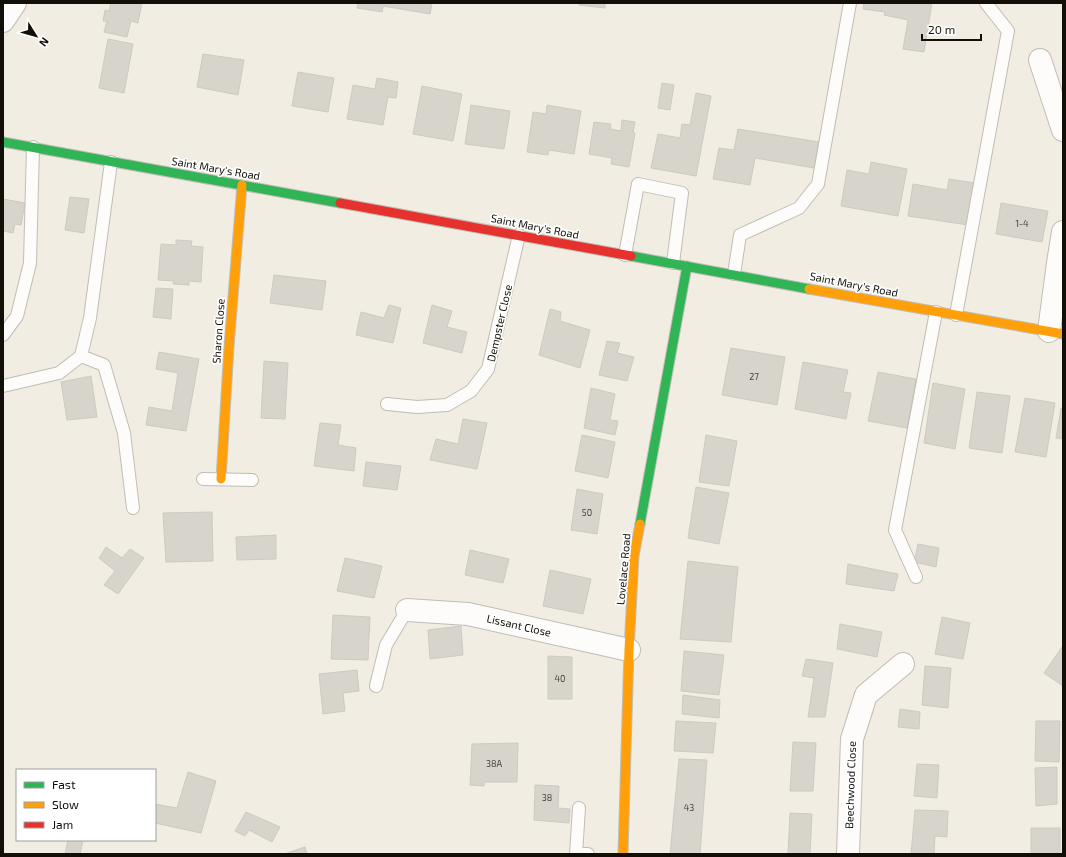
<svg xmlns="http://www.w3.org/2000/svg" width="1066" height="857" font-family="'Exo 2',sans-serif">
  <rect width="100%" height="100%" fill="#f1ede3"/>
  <path fill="#d7d4cc" stroke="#cdcac2" d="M 111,3 L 142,3 L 138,23 L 131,21 L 127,37 L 104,32 L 107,21 L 103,21 L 105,10 L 109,11 Z
    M 358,3 L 432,3 L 430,14 L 383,6 L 382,12 L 357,8 Z
    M 580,3 L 605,3 L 605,8 L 579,5 Z
    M 864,3 L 932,3 L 924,52 L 903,49 L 908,20 L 884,15 L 885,12 L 863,9 Z
    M 108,39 L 133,44 L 124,93 L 99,88 Z
    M 203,54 L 244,60 L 238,95 L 197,87 Z
    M 298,72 L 334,78 L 328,112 L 292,106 Z
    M 377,78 L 398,82 L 396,98 L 388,97 L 383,125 L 347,119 L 353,85 L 375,89 Z
    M 662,83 L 674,85 L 670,110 L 658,108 Z
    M 422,86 L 462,94 L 453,141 L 413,134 Z
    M 696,93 L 711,96 L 696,176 L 651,168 L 658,134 L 680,138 L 682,124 L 690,125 Z
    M 471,105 L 510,111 L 504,149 L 465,144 Z
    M 547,105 L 581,111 L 574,154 L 549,150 L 548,155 L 527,152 L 533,112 L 546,114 Z
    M 622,120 L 635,122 L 633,133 L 635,133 L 629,167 L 611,164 L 612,158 L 589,154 L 594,122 L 611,124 L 610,129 L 621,131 Z
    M 738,129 L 819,142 L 814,168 L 755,158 L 750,185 L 713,179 L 719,148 L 734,150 Z
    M 871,162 L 907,169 L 898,216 L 841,206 L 847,170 L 869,174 Z
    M 949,179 L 975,183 L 968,225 L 908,216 L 913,184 L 947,190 Z
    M 70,197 L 89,199 L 84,233 L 65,230 Z
    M 3,199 L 25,203 L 21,225 L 15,224 L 13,233 L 3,231 Z
    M 1001,203 L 1048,211 L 1042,242 L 996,234 Z
    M 176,240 L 192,241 L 191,246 L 203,247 L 201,282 L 189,281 L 189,285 L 173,284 L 174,281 L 158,280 L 161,244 L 176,245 Z
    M 274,275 L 326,281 L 322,310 L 270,303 Z
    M 156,288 L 173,289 L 171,319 L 153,317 Z
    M 389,305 L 401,308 L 393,343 L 356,335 L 361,312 L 384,318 Z
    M 432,305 L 452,311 L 447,327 L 467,332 L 462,353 L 423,343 Z
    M 550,309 L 561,312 L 560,321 L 590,330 L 580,368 L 539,355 Z
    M 607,341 L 620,343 L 617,353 L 634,357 L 627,381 L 599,375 Z
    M 731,348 L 785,357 L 777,405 L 722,395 Z
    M 159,352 L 199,359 L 186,431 L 146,425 L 149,407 L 172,411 L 178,373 L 156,369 Z
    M 264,361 L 288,363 L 285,419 L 261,418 Z
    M 803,362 L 848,370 L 843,392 L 851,393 L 846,419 L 795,409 Z
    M 878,372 L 916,379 L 907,428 L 868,421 Z
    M 91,376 L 97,417 L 67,420 L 61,382 Z
    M 933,383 L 965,389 L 955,449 L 924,443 Z
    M 591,388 L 615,394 L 610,420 L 618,421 L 615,435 L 584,428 Z
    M 977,392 L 1010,396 L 1002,453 L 969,448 Z
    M 1025,398 L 1055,403 L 1046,457 L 1015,452 Z
    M 1061,408 L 1063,408 L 1063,439 L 1056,438 Z
    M 463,419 L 487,423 L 477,469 L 430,460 L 436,439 L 458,444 Z
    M 320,423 L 341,425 L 338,445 L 356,448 L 354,471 L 314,466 Z
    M 582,435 L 615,442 L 608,478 L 575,471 Z
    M 706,435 L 737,441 L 729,486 L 699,482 Z
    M 366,462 L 401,466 L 397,490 L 363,486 Z
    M 696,487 L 729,493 L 719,544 L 688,538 Z
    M 577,489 L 603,494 L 597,534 L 571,530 Z
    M 212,512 L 213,561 L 166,562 L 163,513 Z
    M 276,535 L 276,559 L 237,560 L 236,537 Z
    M 918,544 L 939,548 L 936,567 L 914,562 Z
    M 106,547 L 122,558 L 130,549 L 144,558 L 118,594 L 104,585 L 115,571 L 99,558 Z
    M 470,550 L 509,559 L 503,583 L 465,575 Z
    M 345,558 L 382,566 L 374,598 L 337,591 Z
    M 688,561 L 738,567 L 731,642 L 680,639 Z
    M 848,564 L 898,574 L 894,591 L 846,584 Z
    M 550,570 L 591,579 L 583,614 L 543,606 Z
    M 333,615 L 370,617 L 368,660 L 331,659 Z
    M 942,617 L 970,623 L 963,659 L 935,654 Z
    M 840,624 L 882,632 L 877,657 L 837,649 Z
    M 461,626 L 463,655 L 430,659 L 428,630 Z
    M 1062,647 L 1063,647 L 1063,686 L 1044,673 Z
    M 684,651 L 724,655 L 719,695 L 681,691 Z
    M 548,656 L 572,657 L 572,699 L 548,699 Z
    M 806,659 L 833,663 L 825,717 L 808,717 L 814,678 L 802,676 Z
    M 925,666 L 951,668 L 948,708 L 922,705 Z
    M 357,670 L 359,691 L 343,693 L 345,711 L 323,714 L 319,674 Z
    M 683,695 L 720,700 L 719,718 L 682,714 Z
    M 900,709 L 920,712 L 919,729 L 898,727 Z
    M 676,721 L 716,723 L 713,753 L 674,751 Z
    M 1036,721 L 1060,721 L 1059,762 L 1035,761 Z
    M 793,742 L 816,743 L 813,791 L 790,791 Z
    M 518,743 L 517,782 L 484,782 L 484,786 L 470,785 L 472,744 Z
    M 679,759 L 707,760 L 700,854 L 670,854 Z
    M 917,764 L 939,765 L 937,798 L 914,796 Z
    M 1057,767 L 1057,804 L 1036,806 L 1035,768 Z
    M 188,772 L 216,781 L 201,833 L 155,823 L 155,804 L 177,808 Z
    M 535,785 L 559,786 L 558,808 L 570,809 L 569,823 L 534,820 Z
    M 915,810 L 948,811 L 947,837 L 935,836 L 934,854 L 911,854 Z
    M 246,812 L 280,827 L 272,842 L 249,830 L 245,836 L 235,831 Z
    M 790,813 L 812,814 L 810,854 L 788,854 Z
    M 1031,828 L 1060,828 L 1060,854 L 1031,854 Z
    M 68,840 L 83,840 L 80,854 L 65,854 Z
    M 305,847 L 307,854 L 287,854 L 287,853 Z"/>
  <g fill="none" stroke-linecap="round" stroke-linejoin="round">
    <g stroke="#c0bdb5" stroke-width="14">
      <path id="lane" d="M 625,255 L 638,184 L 682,193 L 673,263
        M 734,274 L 740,235 L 799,208 L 818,184 L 850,3
        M 956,315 L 1008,31 L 986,3
        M 3,335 L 17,316 L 30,263 L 33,147
        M 81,356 L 104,365 L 124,433 L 133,508
        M 3,386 L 59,373 L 81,356 L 90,318 L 111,162
        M 387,404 L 417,407 L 447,405 L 471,391 L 488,369 L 519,235
        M 203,479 L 252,480
        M 916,577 L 895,530 L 936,312
        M 376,686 L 386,645 L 407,610
        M 579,808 L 576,854 L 588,854"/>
    </g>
    <g stroke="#c0bdb5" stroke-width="24">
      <path id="street" d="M 3,21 L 15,3
        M 1040,60 L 1063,130
        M 1049,331 L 1058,263 L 1063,232
        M 407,610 L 468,614 L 629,650
        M 848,854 L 852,739 L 866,695 L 903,664"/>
    </g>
    <g stroke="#c0bdb5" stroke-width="11">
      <path id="fast" d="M 3,142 L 340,203
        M 631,256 L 809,289
        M 640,524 L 687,266"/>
    </g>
    <g stroke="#c0bdb5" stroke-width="11">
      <path id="slow" d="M 809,289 L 1063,334
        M 221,479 L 229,347 L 242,185
        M 623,854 L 629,650 L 634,556 L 640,524"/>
    </g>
    <g stroke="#c0bdb5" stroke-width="11">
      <path id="jam" d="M 340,203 L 631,256"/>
    </g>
    <use href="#lane" stroke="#fdfcfb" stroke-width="12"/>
    <use href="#street" stroke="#fdfcfb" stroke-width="22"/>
    <use href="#fast" stroke="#30b455" stroke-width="9"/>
    <use href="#slow" stroke="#ff9f0a" stroke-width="9"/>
    <use href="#jam" stroke="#e5322d" stroke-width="9"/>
  </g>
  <g text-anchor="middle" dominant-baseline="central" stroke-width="3.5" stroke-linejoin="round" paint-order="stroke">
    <g font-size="9" fill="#45423c">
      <text x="1022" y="223">1-4</text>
      <text x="754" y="376">27</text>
      <text x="587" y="512">50</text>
      <text x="560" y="678">40</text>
      <text x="494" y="763">38A</text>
      <text x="547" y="797">38</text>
      <text x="689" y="807">43</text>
    </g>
    <g font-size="11" fill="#120f09" stroke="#fff">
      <text transform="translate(216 168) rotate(10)">Saint Mary's Road</text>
      <text transform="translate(535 226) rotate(11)">Saint Mary's Road</text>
      <text transform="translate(854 284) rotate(11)">Saint Mary's Road</text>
      <text transform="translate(499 323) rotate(-77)">Dempster Close</text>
      <text transform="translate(218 331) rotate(-86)">Sharon Close</text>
      <text transform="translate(623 569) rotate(-85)">Lovelace Road</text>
      <text transform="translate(519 625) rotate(13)">Lissant Close</text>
      <text transform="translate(850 785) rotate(-88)">Beechwood Close</text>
    </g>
  </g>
  <rect width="1066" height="857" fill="none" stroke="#120f09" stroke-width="8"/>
  <rect x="16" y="769" width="140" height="72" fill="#ffffff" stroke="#a09f9d"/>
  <rect x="24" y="782" width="20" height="6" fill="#30b455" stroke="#a09f9d"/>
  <text x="52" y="789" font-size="12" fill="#120f09">Fast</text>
  <rect x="24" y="802" width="20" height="6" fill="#ff9f0a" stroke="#a09f9d"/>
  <text x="52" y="809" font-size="12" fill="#120f09">Slow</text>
  <rect x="24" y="822" width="20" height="6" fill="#e5322d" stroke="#a09f9d"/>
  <text x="52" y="829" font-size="12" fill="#120f09">Jam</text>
  <g transform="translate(36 36) rotate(127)" stroke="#ffffff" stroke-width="3" paint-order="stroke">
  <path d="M0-3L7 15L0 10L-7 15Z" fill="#120f09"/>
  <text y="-6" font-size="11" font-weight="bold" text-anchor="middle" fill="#120f09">N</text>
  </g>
  <path d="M922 34v6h59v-6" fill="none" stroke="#120f09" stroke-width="2"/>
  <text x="928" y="34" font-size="12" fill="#120f09" stroke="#ffffff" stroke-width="3" paint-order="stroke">20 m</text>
</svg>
